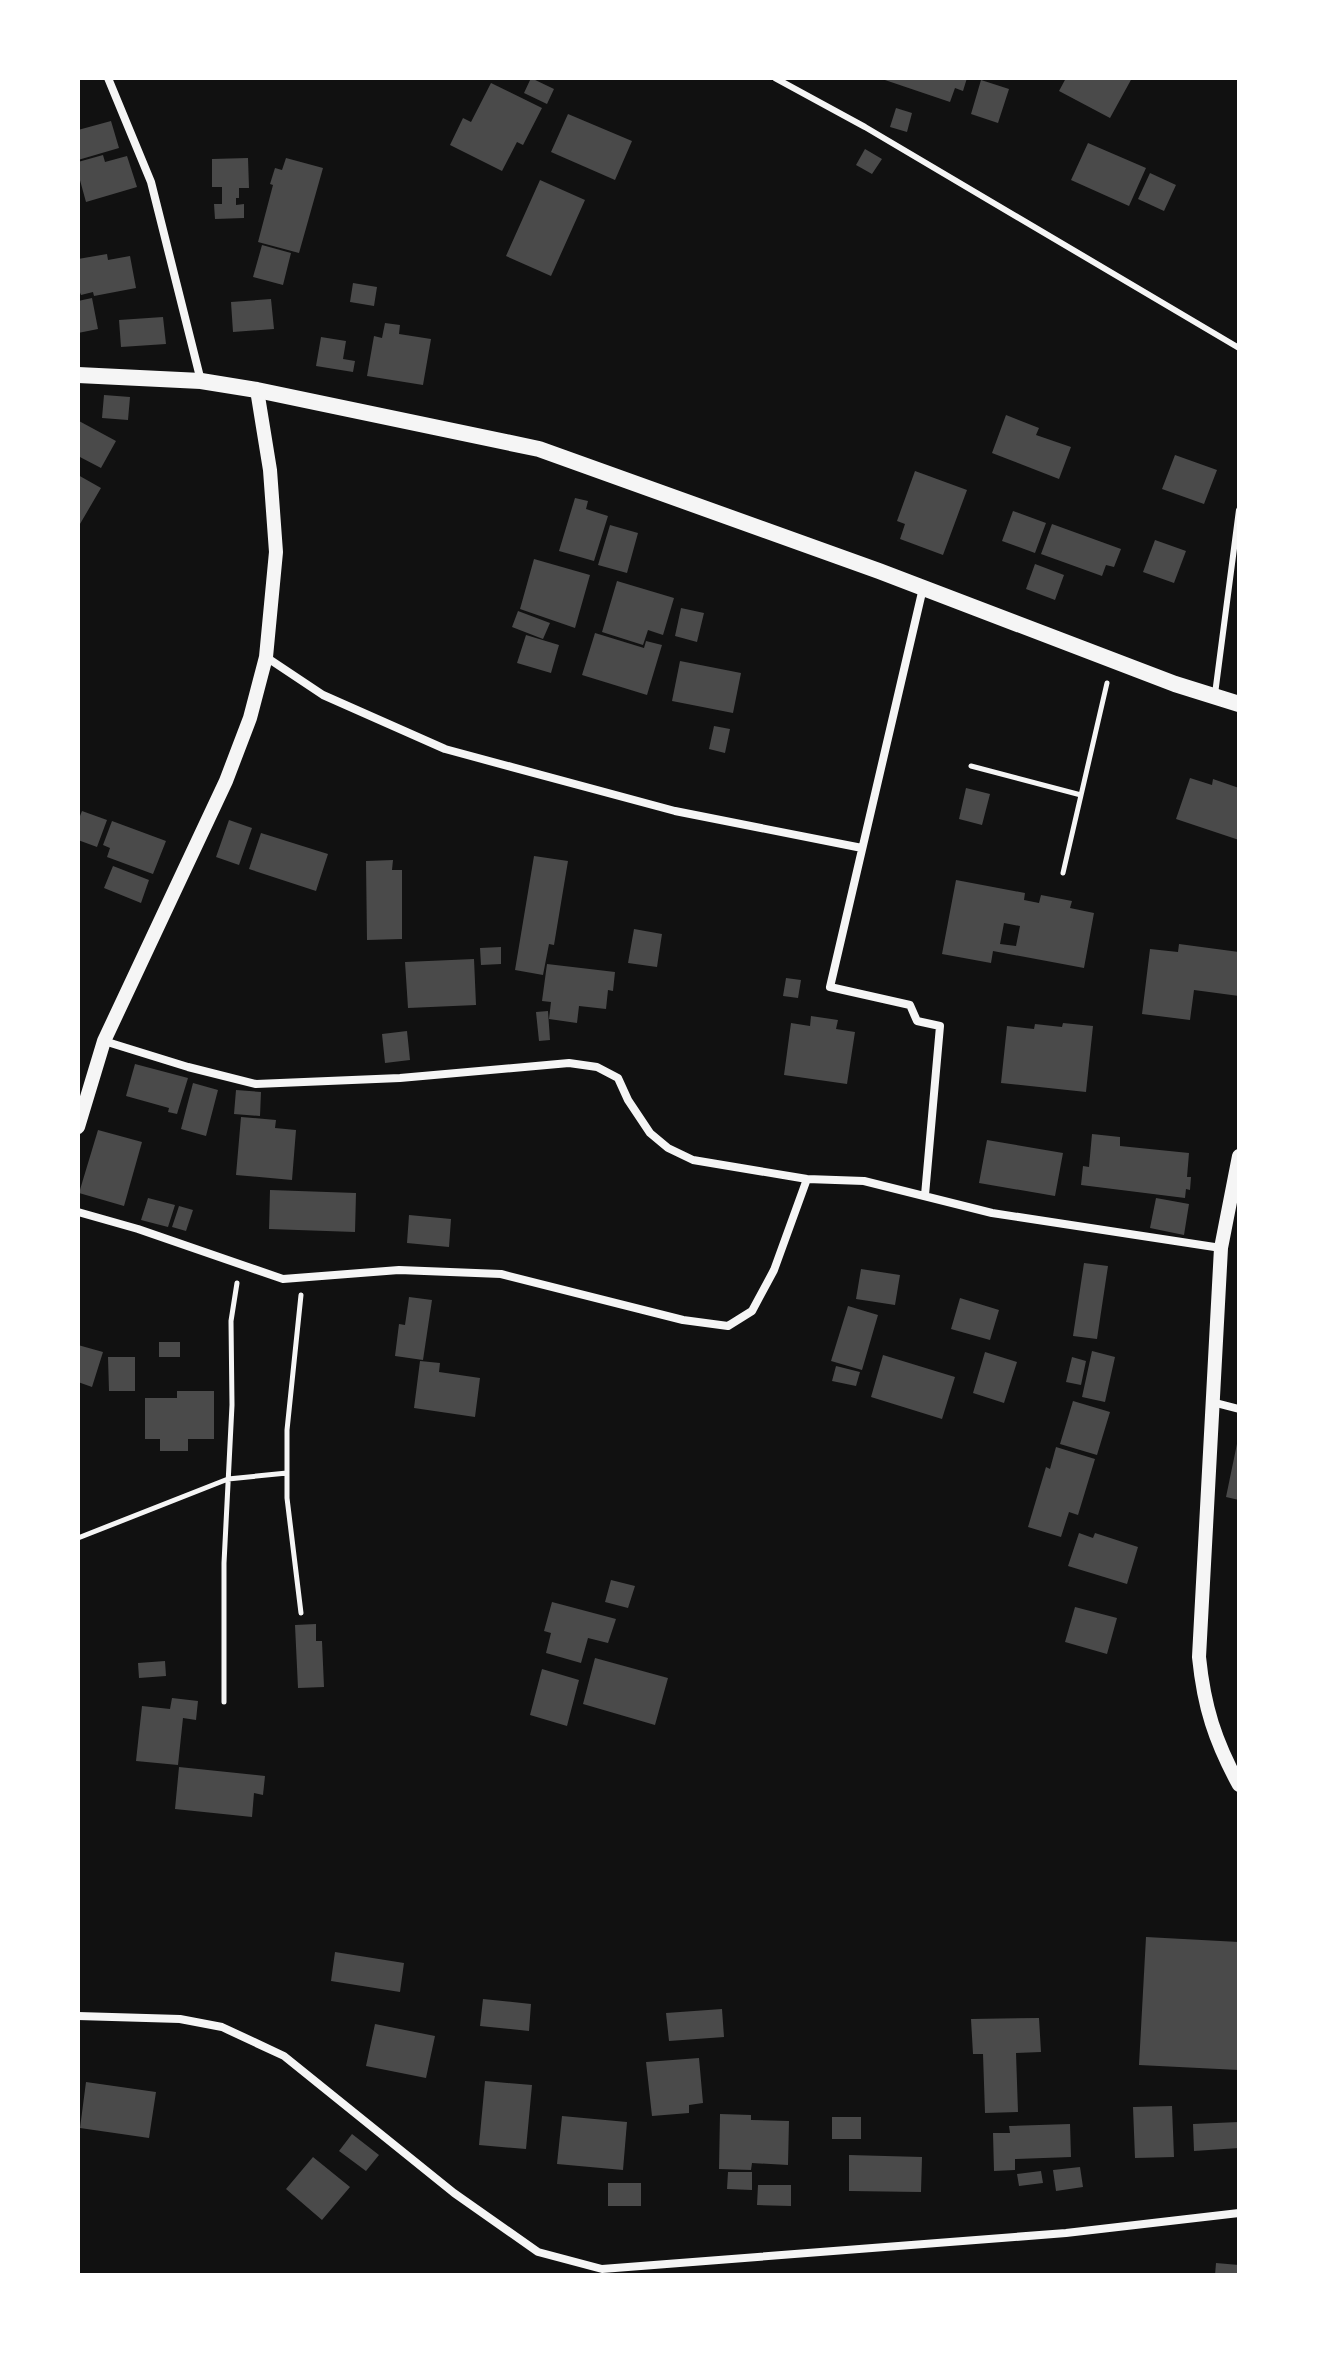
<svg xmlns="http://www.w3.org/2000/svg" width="1317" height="2353" font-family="'Roboto Serif',serif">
  <rect width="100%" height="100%" fill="#111"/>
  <path fill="#4a4a4a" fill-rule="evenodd" d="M 531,78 L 554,89 L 547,104 L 524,93 Z
    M 879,78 L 967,78 L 963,91 L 955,88 L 950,102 Z
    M 1066,78 L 1132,78 L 1110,118 L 1059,91 Z
    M 981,80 L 1009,89 L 998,123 L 971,114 Z
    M 491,83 L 542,108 L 523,145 L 517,142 L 502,171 L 450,145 L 463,118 L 471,122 Z
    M 896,108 L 912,113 L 907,132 L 890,127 Z
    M 568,114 L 632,141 L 615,180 L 551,152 Z
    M 111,121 L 119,148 L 78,160 L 78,130 Z
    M 1088,143 L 1146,168 L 1129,206 L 1071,180 Z
    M 865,149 L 882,159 L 872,174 L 856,165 Z
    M 103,155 L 105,162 L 127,156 L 137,187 L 86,202 L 78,173 L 78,162 Z
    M 248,158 L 249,188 L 239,188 L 239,198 L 236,198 L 236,205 L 244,204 L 244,218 L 215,219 L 214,204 L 222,204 L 222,187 L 212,187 L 212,159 Z
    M 286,158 L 323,168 L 299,253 L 258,242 L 273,185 L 270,184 L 275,168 L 282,170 Z
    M 1150,173 L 1176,185 L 1164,211 L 1138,199 Z
    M 540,180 L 585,200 L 551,276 L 506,256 Z
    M 262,245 L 291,253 L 283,285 L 253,277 Z
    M 107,254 L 108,260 L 130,256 L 136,288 L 94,296 L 93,292 L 81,295 L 78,288 L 78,259 Z
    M 353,283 L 377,287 L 374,306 L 350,302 Z
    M 92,298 L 98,329 L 78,333 L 78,301 Z
    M 271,299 L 274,329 L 233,332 L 231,302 Z
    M 163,317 L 166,344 L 121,347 L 119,320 Z
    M 385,323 L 400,325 L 399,334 L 431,339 L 423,385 L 367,376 L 374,336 L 382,338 Z
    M 321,337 L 346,341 L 343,359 L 355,361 L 353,372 L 316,366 Z
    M 104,395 L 130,397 L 128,420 L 102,418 Z
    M 1006,415 L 1039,428 L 1036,435 L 1071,447 L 1059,479 L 992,453 Z
    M 79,421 L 116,441 L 101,468 L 78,456 Z
    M 1175,455 L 1217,470 L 1204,504 L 1162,489 Z
    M 915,471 L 967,490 L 943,555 L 900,539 L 905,524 L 897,521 Z
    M 78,475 L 101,488 L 80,524 L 78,523 Z
    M 575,498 L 588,501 L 586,509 L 608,516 L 594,561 L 559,551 Z
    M 1013,511 L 1046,523 L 1035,553 L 1002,541 Z
    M 1052,524 L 1121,549 L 1114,567 L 1106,565 L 1102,576 L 1041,554 Z
    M 610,525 L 638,533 L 627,573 L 598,565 Z
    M 1155,540 L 1186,551 L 1174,583 L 1143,572 Z
    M 534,559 L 590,575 L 575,628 L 520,609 Z
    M 1035,564 L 1064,575 L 1055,600 L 1026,589 Z
    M 617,581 L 674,598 L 663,635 L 648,630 L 643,645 L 602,632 Z
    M 681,608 L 704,613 L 697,642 L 675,636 Z
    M 518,611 L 550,623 L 543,639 L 512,627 Z
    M 595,633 L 644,648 L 646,641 L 662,645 L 647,695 L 582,675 Z
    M 526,635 L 559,645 L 551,673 L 517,663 Z
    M 680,661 L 741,673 L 733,713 L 672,701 Z
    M 714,726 L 730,729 L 725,753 L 709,749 Z
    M 1190,778 L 1212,785 L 1213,779 L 1239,788 L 1239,840 L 1176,819 Z
    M 966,788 L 990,794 L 982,825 L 959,819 Z
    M 82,811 L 107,820 L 97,847 L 78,840 L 78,821 Z
    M 229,820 L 252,828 L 239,865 L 216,857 Z
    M 112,821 L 166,841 L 153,874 L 107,857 L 110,848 L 103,845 Z
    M 261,833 L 328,854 L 316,891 L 249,869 Z
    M 534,856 L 568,861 L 554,945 L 549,944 L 543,975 L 515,970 Z
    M 393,860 L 392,870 L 402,870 L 402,939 L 367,940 L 366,861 Z
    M 113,866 L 149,880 L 141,903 L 104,888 Z
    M 956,880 L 1025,893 L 1024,900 L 1039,903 L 1041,895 L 1072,901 L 1070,908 L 1094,913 L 1084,968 L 993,951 L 991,963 L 942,954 ZM 1004,923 L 1020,926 L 1016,946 L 1000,944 Z
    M 634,929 L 662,934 L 657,967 L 628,963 Z
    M 1179,944 L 1239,952 L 1239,996 L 1194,990 L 1190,1020 L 1142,1014 L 1150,949 L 1178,952 Z
    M 501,947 L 501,964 L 481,965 L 480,948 Z
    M 474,959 L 476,1005 L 408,1008 L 405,962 Z
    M 547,964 L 615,972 L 613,991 L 608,990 L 606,1009 L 579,1006 L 577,1023 L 549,1019 L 551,1002 L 542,1001 Z
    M 786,978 L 801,980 L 798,998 L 783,996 Z
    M 548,1011 L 550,1040 L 539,1041 L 536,1012 Z
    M 811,1016 L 838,1020 L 836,1029 L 855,1032 L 847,1084 L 784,1075 L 791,1023 L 810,1026 Z
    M 1063,1023 L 1093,1026 L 1086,1092 L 1001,1083 L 1007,1026 L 1034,1029 L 1035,1024 L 1062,1027 Z
    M 407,1031 L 410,1060 L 385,1063 L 382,1034 Z
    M 135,1064 L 188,1078 L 177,1114 L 168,1112 L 169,1108 L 126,1096 Z
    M 193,1083 L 218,1090 L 206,1136 L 181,1129 Z
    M 236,1090 L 261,1092 L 260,1116 L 234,1114 Z
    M 241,1117 L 276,1120 L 275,1128 L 296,1130 L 292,1180 L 236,1175 Z
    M 98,1130 L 142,1142 L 124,1206 L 79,1193 Z
    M 1092,1134 L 1120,1137 L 1120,1146 L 1189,1153 L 1187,1177 L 1191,1177 L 1190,1190 L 1186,1189 L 1185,1198 L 1081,1185 L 1083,1166 L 1089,1167 Z
    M 987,1140 L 1063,1153 L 1055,1196 L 979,1183 Z
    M 270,1190 L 356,1193 L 355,1232 L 269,1229 Z
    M 148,1198 L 175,1205 L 168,1227 L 141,1220 Z
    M 1156,1198 L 1189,1204 L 1184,1235 L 1150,1228 Z
    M 179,1206 L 193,1210 L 186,1231 L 172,1227 Z
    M 409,1215 L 451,1219 L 449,1247 L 407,1243 Z
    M 1084,1263 L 1108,1266 L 1097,1339 L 1073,1336 Z
    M 861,1269 L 900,1275 L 895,1305 L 856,1299 Z
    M 409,1297 L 432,1300 L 423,1360 L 395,1356 L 399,1324 L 405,1325 Z
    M 960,1298 L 999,1310 L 990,1340 L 951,1329 Z
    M 848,1306 L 878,1315 L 862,1370 L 831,1361 Z
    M 159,1342 L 180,1342 L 180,1357 L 159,1357 Z
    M 78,1345 L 103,1352 L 92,1387 L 78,1382 Z
    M 1092,1351 L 1115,1357 L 1105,1402 L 1082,1397 Z
    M 985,1352 L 1017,1362 L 1004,1403 L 973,1393 Z
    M 883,1355 L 955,1377 L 942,1419 L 871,1397 Z
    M 108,1357 L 135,1357 L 135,1391 L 109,1391 Z
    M 1072,1357 L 1086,1361 L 1081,1385 L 1066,1382 Z
    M 420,1361 L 440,1363 L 439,1372 L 480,1378 L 475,1417 L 414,1408 Z
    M 836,1366 L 860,1372 L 856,1386 L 832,1381 Z
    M 177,1391 L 214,1391 L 214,1439 L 188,1439 L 188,1451 L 160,1451 L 160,1439 L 145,1439 L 145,1398 L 177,1398 Z
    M 1073,1401 L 1110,1412 L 1097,1455 L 1060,1444 Z
    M 1238,1439 L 1239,1439 L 1239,1500 L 1226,1497 Z
    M 1056,1447 L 1095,1459 L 1078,1515 L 1069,1512 L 1061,1537 L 1028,1527 L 1046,1467 L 1050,1469 Z
    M 1079,1533 L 1093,1538 L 1095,1533 L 1138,1547 L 1127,1584 L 1068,1566 Z
    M 611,1580 L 635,1586 L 628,1608 L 605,1602 Z
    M 552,1602 L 616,1619 L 608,1643 L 588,1638 L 581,1663 L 546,1653 L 551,1633 L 544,1631 Z
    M 1075,1607 L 1117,1618 L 1107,1654 L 1065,1642 Z
    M 316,1624 L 316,1641 L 322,1641 L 324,1687 L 298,1688 L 295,1625 Z
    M 595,1658 L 668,1678 L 655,1725 L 583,1704 Z
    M 165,1661 L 166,1676 L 139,1678 L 138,1663 Z
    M 542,1669 L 579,1680 L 567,1726 L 530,1715 Z
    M 172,1698 L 198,1701 L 196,1720 L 183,1718 L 178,1765 L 136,1761 L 142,1706 L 170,1709 Z
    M 179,1767 L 265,1776 L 263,1795 L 254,1793 L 252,1817 L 175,1809 Z
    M 1146,1937 L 1239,1942 L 1239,2070 L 1139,2065 Z
    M 335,1952 L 404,1963 L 400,1992 L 331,1981 Z
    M 483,1999 L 531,2004 L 529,2031 L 480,2026 Z
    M 722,2009 L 724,2037 L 669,2041 L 666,2013 Z
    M 1039,2018 L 1041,2052 L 1016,2053 L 1018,2112 L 985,2113 L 983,2054 L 973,2054 L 971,2019 Z
    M 375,2024 L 435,2036 L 426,2078 L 366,2066 Z
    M 699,2058 L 703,2103 L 689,2105 L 689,2113 L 652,2116 L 646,2062 Z
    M 485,2081 L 532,2085 L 526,2149 L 479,2145 Z
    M 86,2082 L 156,2092 L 149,2138 L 80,2128 Z
    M 1172,2106 L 1174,2157 L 1135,2158 L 1133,2107 Z
    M 720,2114 L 751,2115 L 751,2120 L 789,2121 L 788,2165 L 752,2163 L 751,2170 L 719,2169 Z
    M 562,2116 L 627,2122 L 623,2170 L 557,2164 Z
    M 832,2117 L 861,2117 L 861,2139 L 832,2139 Z
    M 1239,2122 L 1239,2148 L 1194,2151 L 1193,2124 Z
    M 1070,2124 L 1071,2157 L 1015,2159 L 1015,2170 L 994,2171 L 993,2133 L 1010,2133 L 1009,2126 Z
    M 352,2134 L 379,2155 L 366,2171 L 339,2151 Z
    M 849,2155 L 922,2157 L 921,2192 L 849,2191 Z
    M 313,2157 L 350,2187 L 322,2220 L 286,2189 Z
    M 1080,2167 L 1083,2187 L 1056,2191 L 1053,2170 Z
    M 1041,2171 L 1043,2183 L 1019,2186 L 1017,2174 Z
    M 728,2172 L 752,2172 L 752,2190 L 727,2189 Z
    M 608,2183 L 641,2183 L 641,2206 L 608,2206 Z
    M 758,2185 L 791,2185 L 791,2206 L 757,2205 Z
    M 1216,2263 L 1239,2265 L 1239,2275 L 1215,2275 Z"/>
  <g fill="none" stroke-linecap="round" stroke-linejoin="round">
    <path stroke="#f5f5f5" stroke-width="5" d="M 971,766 L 1081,795
      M 1063,873 L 1107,683
      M 78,1538 L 228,1479 L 287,1473
      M 301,1613 L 287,1498 L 287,1430 L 301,1295
      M 224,1702 L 224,1563 L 232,1405 L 231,1321 L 237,1283"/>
    <path stroke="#f5f5f5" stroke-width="6" d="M 775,78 L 865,127 L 1239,348
      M 1215,694 L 1239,510"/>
    <path stroke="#f5f5f5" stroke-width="8" d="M 108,78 L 151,182 L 201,381
      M 923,588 L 830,987 L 910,1005 L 917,1021 L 940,1026 L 925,1195
      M 266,657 L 323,695 L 445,749 L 675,811 L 862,848
      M 104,1041 L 188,1067 L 256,1084 L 400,1078 L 569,1063 L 597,1067 L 618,1078 L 628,1100 L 650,1133 L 668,1148 L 693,1160 L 807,1179 L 864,1181 L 992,1213 L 1221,1248
      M 78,1212 L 138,1229 L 283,1279 L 399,1270 L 501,1274 L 683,1320 L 728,1326 L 752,1311 L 774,1270 L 807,1179
      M 1212,1402 L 1239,1409
      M 78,2016 L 180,2019 L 222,2027 L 284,2056 L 454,2193 L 538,2252 L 602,2269 L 1066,2233 L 1239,2213"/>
    <path stroke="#f5f5f5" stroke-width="14" d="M 78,1127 L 104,1041 L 226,781 L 250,718 L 266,657 L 276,552 L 270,470 L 257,390
      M 1239,1156 L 1221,1248 L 1199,1657 C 1204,1707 1215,1741 1239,1785"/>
    <path stroke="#f5f5f5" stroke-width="16" d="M 78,375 L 201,381 L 257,390 L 539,449 L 879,571 L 1175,684 L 1239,704"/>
  </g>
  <rect width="1317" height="2353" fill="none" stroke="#ffffff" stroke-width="160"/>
</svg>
